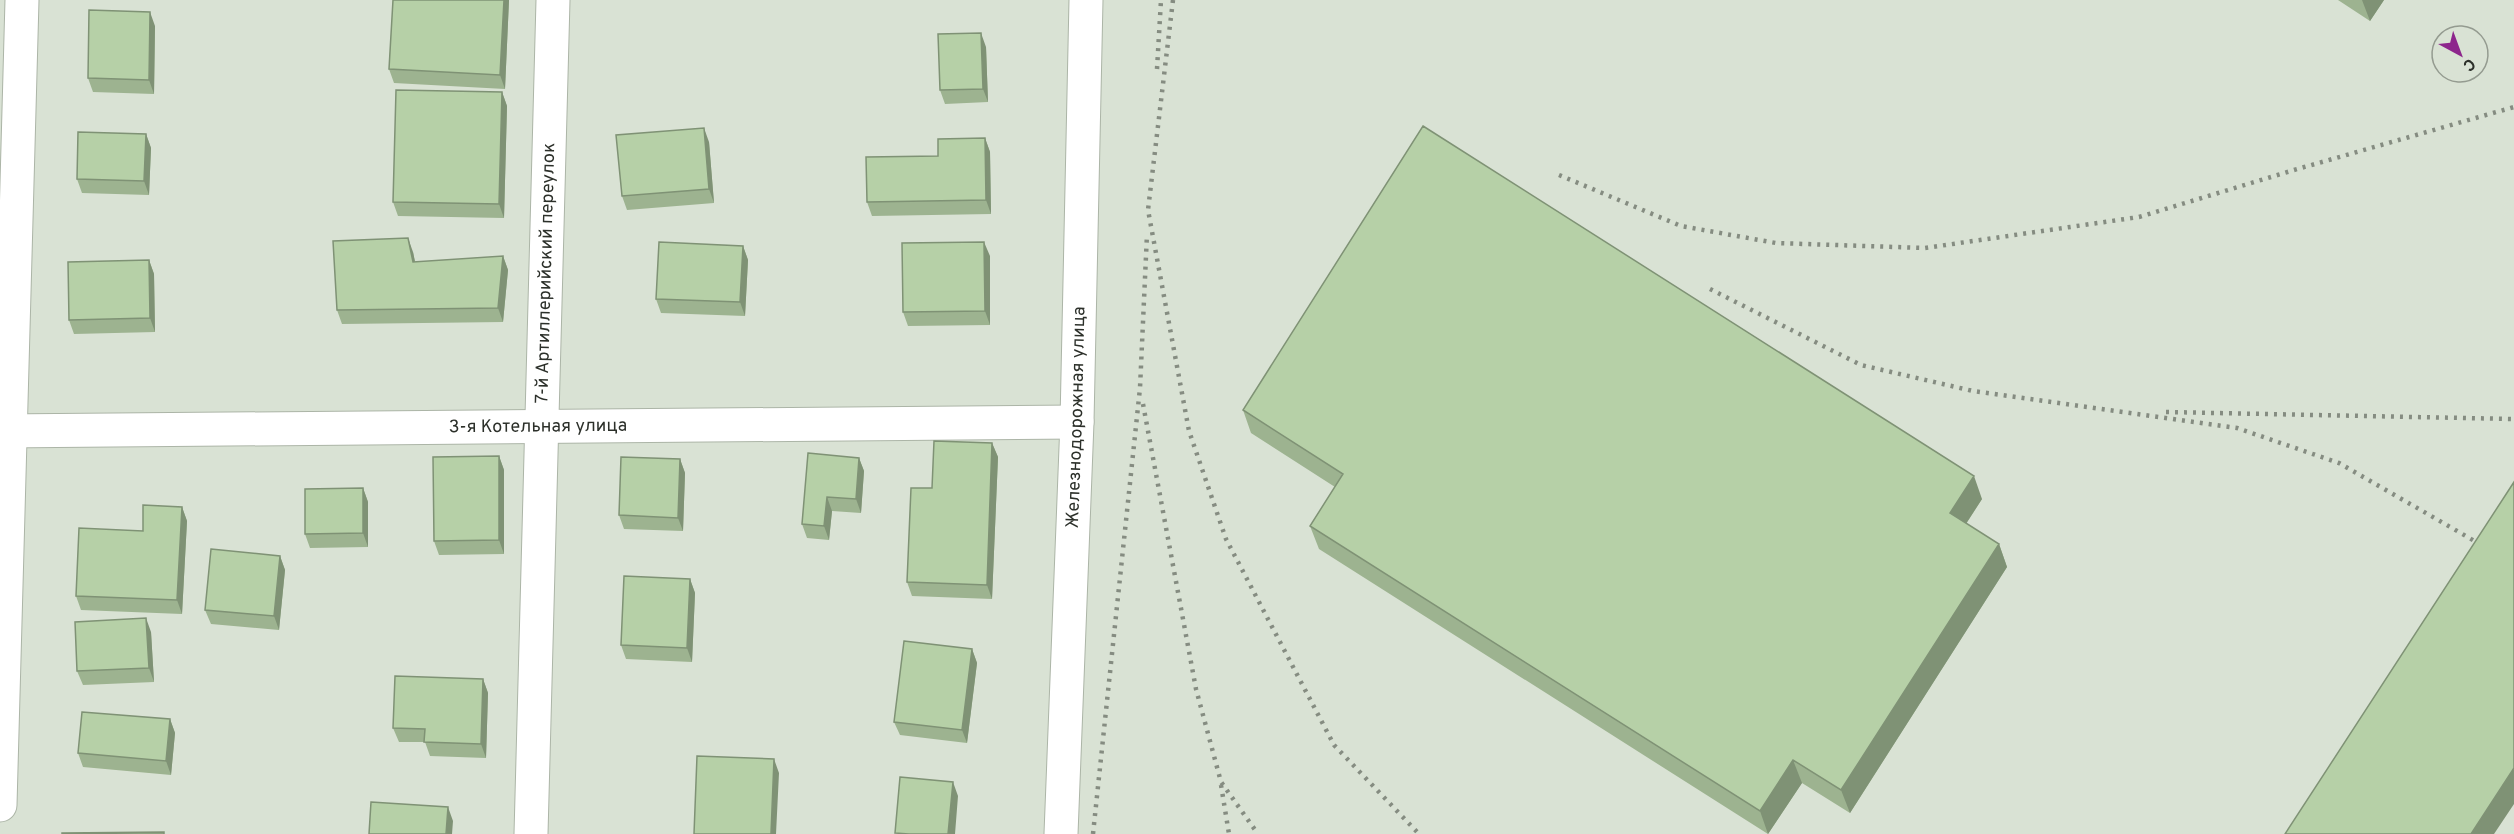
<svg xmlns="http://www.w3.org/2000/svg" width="2514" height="834" font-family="Overpass,sans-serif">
  <rect width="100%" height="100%" fill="#d9e2d4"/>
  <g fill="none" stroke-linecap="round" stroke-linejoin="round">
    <g stroke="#acb5a7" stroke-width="35">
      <g id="minor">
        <path id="s1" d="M 0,431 L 1077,422"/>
        <path d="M 0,805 L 22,0"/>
        <path id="s2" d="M 531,834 L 553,0"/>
        <path id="s3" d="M 1061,834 L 1077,422 L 1086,0"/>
      </g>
    </g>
    <use href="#minor" stroke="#fff" stroke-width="33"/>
    <path stroke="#858c81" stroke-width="4.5" stroke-dasharray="3 6" stroke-linecap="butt" d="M 1173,0 L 1148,210 L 1189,431 L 1226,539 L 1334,745 L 1419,834
      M 1157,69 L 1161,0
      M 1559,175 L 1681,226 L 1776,243 L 1925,248 L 2139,217 L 2294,170 L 2514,107
      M 1710,289 L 1861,365 L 1973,391 L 2237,428 L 2339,463 L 2478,543
      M 1143,404 L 1196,689 L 1221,782 L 1258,834
      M 2166,412 L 2514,419
      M 1221,785 L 1229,834
      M 1093,834 L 1140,388 L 1147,234"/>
  </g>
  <path fill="#9db390" d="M 393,0 L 509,0 L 505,89 L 394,83 L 389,69 Z
    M 2338,0 L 2384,0 L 2370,21 Z
    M 155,26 L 154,94 L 93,92 L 88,78 Z
    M 986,47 L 988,102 L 945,104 L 940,90 Z
    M 502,92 L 507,106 L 504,218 L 398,216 L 393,202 Z
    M 146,134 L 151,148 L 149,195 L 82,193 L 77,179 Z
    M 985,138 L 990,152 L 991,214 L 872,216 L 867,202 Z
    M 709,142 L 714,203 L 627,210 L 622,196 Z
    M 743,246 L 748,260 L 745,316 L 661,313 L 656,299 Z
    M 413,252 L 415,262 L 503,256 L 508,270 L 503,322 L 342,324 L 337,310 Z
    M 990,256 L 990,325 L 908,326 L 903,312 Z
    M 149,260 L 154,274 L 155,332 L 74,334 L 69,320 Z
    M 1243,410 L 1982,499 L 1966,524 L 1999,544 L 2007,567 L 1850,813 L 1802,783 L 1768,834 L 1319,549 L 1310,526 L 1335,487 L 1251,433 Z
    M 992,443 L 998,457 L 992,599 L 912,596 L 907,582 Z
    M 499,456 L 504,470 L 504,554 L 439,555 L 434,541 Z
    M 859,458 L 864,471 L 861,513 L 832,511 L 829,540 L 807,538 L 802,524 Z
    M 680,459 L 685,473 L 683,531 L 624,529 L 619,515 Z
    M 363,488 L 368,502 L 368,547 L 310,548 L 305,534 Z
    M 182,507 L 187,521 L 182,614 L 81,610 L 76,596 L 143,531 Z
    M 280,556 L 285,570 L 279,630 L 211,624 L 205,610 Z
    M 690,579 L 695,593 L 692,662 L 626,659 L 621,645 Z
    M 151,632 L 154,682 L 83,685 L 77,671 Z
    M 972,649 L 977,663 L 967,743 L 900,735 L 894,722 Z
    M 483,679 L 488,693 L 486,758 L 430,756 L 425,742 L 399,742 L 393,728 Z
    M 170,719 L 175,733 L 171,775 L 83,767 L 78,753 Z"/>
  <path fill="#7f9275" d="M 504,0 L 509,0 L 505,89 L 500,75 Z
    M 2362,0 L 2384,0 L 2370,21 Z
    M 150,12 L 155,26 L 154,94 L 149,80 Z
    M 981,33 L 986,47 L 988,102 L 983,89 Z
    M 502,92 L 507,106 L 504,218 L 499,204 Z
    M 704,128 L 709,142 L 714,203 L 709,189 Z
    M 146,134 L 151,148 L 149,195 L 144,181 Z
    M 985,138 L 990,152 L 991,214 L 986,200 Z
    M 408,238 L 413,252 L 418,276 L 413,262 Z
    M 984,242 L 990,256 L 990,325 L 985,311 Z
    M 743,246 L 748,260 L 745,316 L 740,302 Z
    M 503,256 L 508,270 L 503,322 L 498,308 Z
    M 149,260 L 154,274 L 155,332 L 150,318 Z
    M 992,443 L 998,457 L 992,599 L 987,585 Z
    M 499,456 L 504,470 L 504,554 L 499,540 Z
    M 859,458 L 864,471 L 861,513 L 856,499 Z
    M 680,459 L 685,473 L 683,531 L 678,518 Z
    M 1974,476 L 1982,499 L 1958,536 L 1950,513 Z
    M 363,488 L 368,502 L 368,547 L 363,533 Z
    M 827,497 L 832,511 L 829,540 L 824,526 Z
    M 182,507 L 187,521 L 182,614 L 177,600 Z
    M 1999,544 L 2007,567 L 1850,813 L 1841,790 Z
    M 280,556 L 285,570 L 279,630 L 274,616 Z
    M 690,579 L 695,593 L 692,662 L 687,648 Z
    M 146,618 L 151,632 L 154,682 L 149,668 Z
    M 972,649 L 977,663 L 967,743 L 962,730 Z
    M 483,679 L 488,693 L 486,758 L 481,744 Z
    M 170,719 L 175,733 L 171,775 L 166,761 Z
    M 774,759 L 779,773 L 776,834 L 771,834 Z
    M 1793,760 L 1802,783 L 1768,834 L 1760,811 Z
    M 2514,768 L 2514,804 L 2494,834 L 2471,834 Z
    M 953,782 L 958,796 L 955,834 L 948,834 Z
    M 448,807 L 453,821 L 452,834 L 446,834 Z"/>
  <path fill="#b6d0a7" stroke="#7f9275" stroke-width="1.5" d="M 393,0 L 504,0 L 500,75 L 389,69 Z
    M 89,10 L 150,12 L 149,80 L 88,78 Z
    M 981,33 L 983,89 L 940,90 L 938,34 Z
    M 396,90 L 502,92 L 499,204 L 393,202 Z
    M 1423,126 L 1974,476 L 1950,513 L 1999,544 L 1841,790 L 1793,760 L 1760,811 L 1310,526 L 1343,474 L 1243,410 Z
    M 704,128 L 709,189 L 622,196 L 616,135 Z
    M 78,132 L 146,134 L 144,181 L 77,179 Z
    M 985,138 L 986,200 L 867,202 L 866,157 L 938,156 L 938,139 Z
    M 408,238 L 413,262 L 503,256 L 498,308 L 337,310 L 333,241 Z
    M 659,242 L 743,246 L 740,302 L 656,299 Z
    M 984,242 L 985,311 L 903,312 L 902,243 Z
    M 149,260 L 150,318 L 69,320 L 68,262 Z
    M 934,441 L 992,443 L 987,585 L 907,582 L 911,488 L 932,488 Z
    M 808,453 L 859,458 L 856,499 L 827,497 L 824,526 L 802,524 Z
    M 499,456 L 499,540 L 434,541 L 433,457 Z
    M 621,457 L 680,459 L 678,518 L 619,515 Z
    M 2514,482 L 2514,768 L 2471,834 L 2285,834 Z
    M 363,488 L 363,533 L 305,534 L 305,489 Z
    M 143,505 L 182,507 L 177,600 L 76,596 L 79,528 L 143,531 Z
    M 211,549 L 280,556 L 274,616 L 205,610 Z
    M 624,576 L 690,579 L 687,648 L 621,645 Z
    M 146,618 L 149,668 L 77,671 L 75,622 Z
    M 904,641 L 972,649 L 962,730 L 894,722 Z
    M 395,676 L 483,679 L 481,744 L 424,742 L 425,729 L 393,728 Z
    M 82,712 L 170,719 L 166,761 L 78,753 Z
    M 697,756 L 774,759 L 771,834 L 694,834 Z
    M 900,777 L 953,782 L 948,834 L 909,834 L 895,833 Z
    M 371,802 L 448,807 L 446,834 L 369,834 Z
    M 164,832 L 164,834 L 62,834 L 62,833 Z"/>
  <g text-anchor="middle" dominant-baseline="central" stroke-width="6" stroke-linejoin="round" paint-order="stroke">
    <g font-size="18" fill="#2c302a" stroke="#d9e2d4">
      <text stroke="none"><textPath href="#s2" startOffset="561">7-й Артиллерийский переулок</textPath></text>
      <text stroke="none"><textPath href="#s3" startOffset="417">Железнодорожная улица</textPath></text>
      <text stroke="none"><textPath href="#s1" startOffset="538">3-я Котельная улица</textPath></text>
    </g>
  </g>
  <g transform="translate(2460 54) rotate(139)"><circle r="28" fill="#d9e2d4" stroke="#949b90" stroke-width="1.5"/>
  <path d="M0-4.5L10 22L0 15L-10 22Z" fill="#8d268c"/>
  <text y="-9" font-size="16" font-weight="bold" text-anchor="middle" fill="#2c302a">С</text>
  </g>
</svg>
